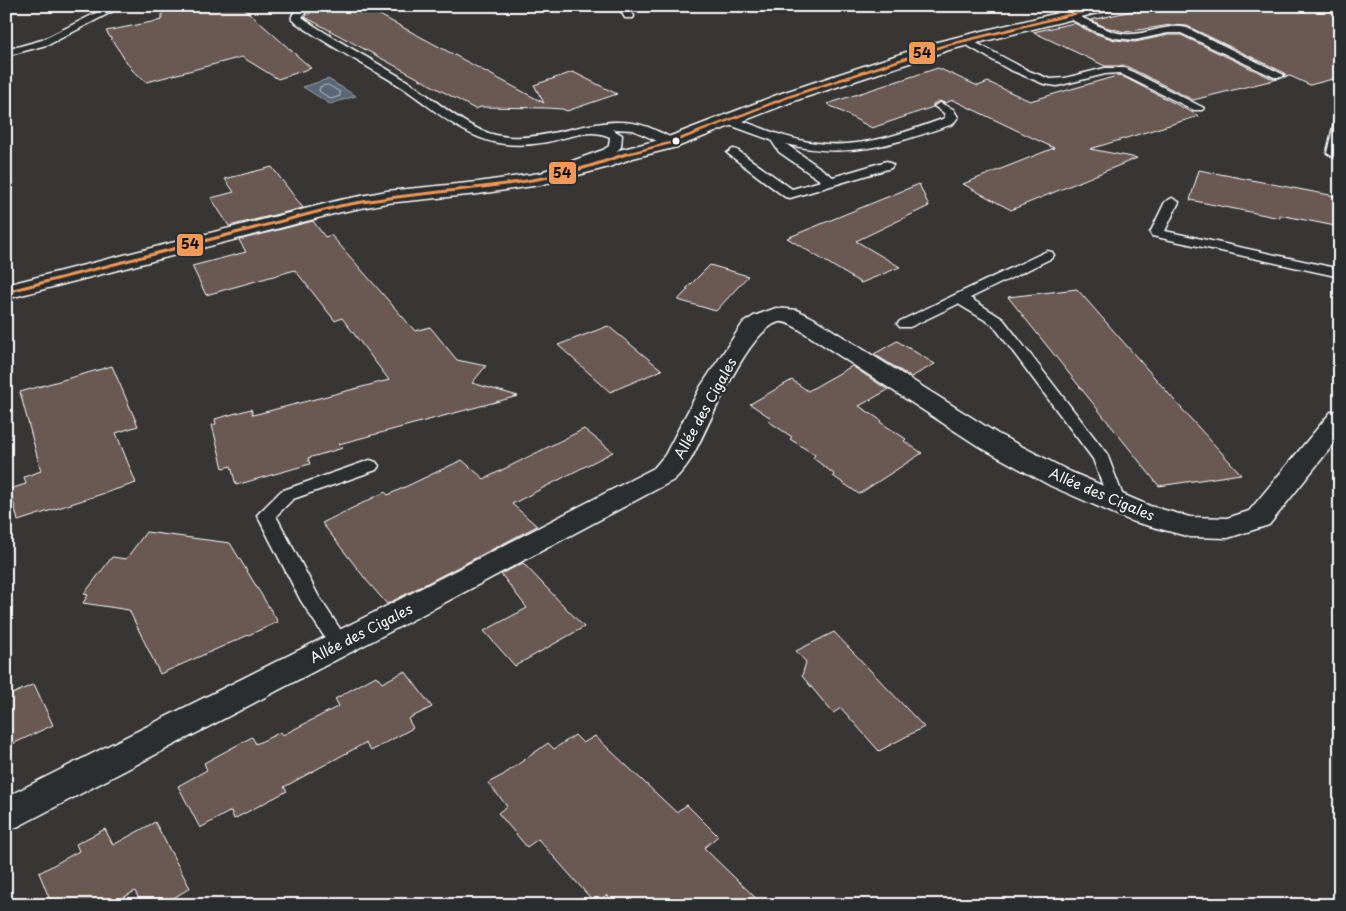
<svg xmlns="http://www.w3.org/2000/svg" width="1346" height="911" font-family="'Playpen Sans',sans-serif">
  <rect width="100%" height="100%" fill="#373635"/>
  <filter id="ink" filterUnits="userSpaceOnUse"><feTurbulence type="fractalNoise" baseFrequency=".02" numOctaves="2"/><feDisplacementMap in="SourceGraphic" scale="10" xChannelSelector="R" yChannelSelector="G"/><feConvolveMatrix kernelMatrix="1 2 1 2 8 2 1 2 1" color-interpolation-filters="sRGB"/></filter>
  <g filter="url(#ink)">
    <path fill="#586674" stroke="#9ba3ac" d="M 328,79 L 356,96 L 330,104 L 303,87 Z"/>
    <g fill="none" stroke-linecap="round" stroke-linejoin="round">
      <path stroke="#bcc2c7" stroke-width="1" d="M 328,85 L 340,92 L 340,96 L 331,99 L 319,91 L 320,87 Z"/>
    </g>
    <path fill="#6a5953" stroke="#fff" d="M 162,6 L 241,6 L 311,68 L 278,79 L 242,57 L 147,82 L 132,70 L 106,31 L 162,20 Z
      M 319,6 L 363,6 L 544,103 L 534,85 L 573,72 L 617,94 L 567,111 L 562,109 L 546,108 L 481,107 L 475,109 L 305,17 Z
      M 1155,6 L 1340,6 L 1340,77 L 1310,85 L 1290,76 L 1284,77 L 1285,73 L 1187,26 L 1171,25 L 1125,32 L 1105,27 L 1091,20 Z
      M 1074,23 L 1093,33 L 1115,40 L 1135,42 L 1168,35 L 1181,35 L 1273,79 L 1278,79 L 1193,100 L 1126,66 L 1105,66 L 1033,32 Z
      M 938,68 L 978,86 L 988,82 L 1030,101 L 1120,75 L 1199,116 L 1090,149 L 1137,158 L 1011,210 L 963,184 L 1054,148 L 953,100 L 945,103 L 939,101 L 933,104 L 933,107 L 872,128 L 827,104 Z
      M 272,167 L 303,208 L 229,226 L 211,198 L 234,192 L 225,179 Z
      M 1199,170 L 1340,197 L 1340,227 L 1280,215 L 1280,218 L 1190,200 Z
      M 919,184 L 929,206 L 856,241 L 900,267 L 861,283 L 787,238 Z
      M 313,221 L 325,237 L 331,235 L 415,331 L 430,327 L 457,360 L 486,366 L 472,383 L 518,396 L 339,444 L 343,448 L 308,458 L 310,464 L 236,485 L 231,466 L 223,468 L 212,425 L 216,424 L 215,419 L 251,409 L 253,415 L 389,380 L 342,318 L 335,321 L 295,270 L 206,295 L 192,266 L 246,252 L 239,240 Z
      M 710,265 L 748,276 L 716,311 L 678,300 L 688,289 L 686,289 Z
      M 1077,289 L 1189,417 L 1241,474 L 1159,486 L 1008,297 Z
      M 608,326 L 662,370 L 610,392 L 558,345 Z
      M 897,341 L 935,364 L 911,377 L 874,354 Z
      M 112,366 L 138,426 L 116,433 L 136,483 L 18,521 L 10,489 L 26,484 L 24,477 L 41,471 L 20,392 Z
      M 852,366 L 888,390 L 859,406 L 882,421 L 880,422 L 906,439 L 904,441 L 922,453 L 859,494 L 833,476 L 834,474 L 813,458 L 815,455 L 790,439 L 792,437 L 768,421 L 771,418 L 750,404 L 792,380 L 808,391 Z
      M 584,429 L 613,452 L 512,504 L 537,526 L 387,604 L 367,581 L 322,523 L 385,492 L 388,495 L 462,460 L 484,479 Z
      M 146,532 L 230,543 L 278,622 L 160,674 L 129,610 L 83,603 L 88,595 L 84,594 L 112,557 L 126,559 Z
      M 523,563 L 584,627 L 515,666 L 484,631 L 527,608 L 501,574 Z
      M 834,632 L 924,727 L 879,751 L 841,708 L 833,713 L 802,676 L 806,662 L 796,651 Z
      M 405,671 L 432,707 L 408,719 L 413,728 L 371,751 L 365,743 L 284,787 L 287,791 L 234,819 L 231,811 L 200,828 L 178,786 L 207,770 L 204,763 L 252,737 L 256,744 L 281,732 L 283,735 L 339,706 L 335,699 L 354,688 L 376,676 L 382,683 Z
      M 34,684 L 53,725 L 6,747 L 6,697 Z
      M 575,735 L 583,743 L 595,736 L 676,812 L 687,805 L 718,836 L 704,848 L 763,905 L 617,905 L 607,895 L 595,903 L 538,839 L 527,847 L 498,813 L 507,806 L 488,783 L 503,775 L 548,743 L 554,749 Z
      M 155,822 L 190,888 L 162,905 L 142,905 L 135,891 L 110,905 L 52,905 L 39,873 L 79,851 L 76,844 L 105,829 L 113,845 Z"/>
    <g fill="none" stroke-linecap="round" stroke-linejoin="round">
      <g stroke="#fff" stroke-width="3">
        <path id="service" d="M 110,6 L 123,6 L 50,44 L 6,56 L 6,50 L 42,40 Z
          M 303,6 L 317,6 L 306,12 L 302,17 L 313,25 C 344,45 376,62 407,81 C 439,101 470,135 509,137 C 559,141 609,106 657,131 C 664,134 672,137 676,143 L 670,147 L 633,130 L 612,129 L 622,135 L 621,147 L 611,156 L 554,177 L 544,177 L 543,174 L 544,171 L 603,150 L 609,146 L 610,137 C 590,127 568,138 547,142 C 531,145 514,146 498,143 C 460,136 431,106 400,86 C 364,64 327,45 292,20 C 290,15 298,8 303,6 Z
          M 618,6 L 628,6 L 634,16 L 633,18 L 625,18 Z
          M 1044,6 C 1074,6 1096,31 1125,34 C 1146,36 1166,23 1187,28 L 1284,75 L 1282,77 L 1274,77 L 1181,33 L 1168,33 L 1135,40 L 1115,38 L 1094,31 Z
          M 967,38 L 1029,71 L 1050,79 L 1065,78 L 1105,68 L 1125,68 L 1204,108 L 1202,110 L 1194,110 L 1119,73 L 1105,74 L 1057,86 L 1044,84 L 1008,69 L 963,43 L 962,41 Z
          M 940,103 L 953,109 L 958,117 L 953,124 C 894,144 849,160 786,144 L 833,177 L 887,161 L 893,165 L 891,168 L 790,198 L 785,197 L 727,153 L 733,149 L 737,150 L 792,189 L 821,181 L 779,152 L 771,140 L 724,123 L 722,120 L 724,117 L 732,117 C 762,128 793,142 825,144 C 866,147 907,132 945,118 L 944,113 L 934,106 Z
          M 1336,114 L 1340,114 L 1340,161 L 1327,153 Z
          M 1172,198 L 1179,202 L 1165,231 L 1340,269 L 1340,277 L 1152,236 L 1150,233 L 1165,202 Z
          M 1047,251 L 1052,252 L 1054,255 L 1052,258 L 970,298 L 1003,319 L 1107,454 L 1126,504 L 1123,508 L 1117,510 L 1111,508 L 1093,459 L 993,325 L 958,304 L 910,327 L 900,327 L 897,324 L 900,321 Z
          M 370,460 L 376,462 L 379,466 L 376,470 L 293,499 L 276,516 L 319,597 L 350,644 L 347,650 L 340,652 L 333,650 L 301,601 L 257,515 L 281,491 Z"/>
      </g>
      <g stroke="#fff" stroke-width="3">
        <path id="minor" d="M 1087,6 L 1115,6 L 1113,9 L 949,50 L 794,101 L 677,147 L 633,158 L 609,167 L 540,185 L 478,194 L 387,203 L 341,212 L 6,299 L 6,285 L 340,200 L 387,191 L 478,182 L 540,173 L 595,159 L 619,150 L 663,139 L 782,93 L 937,42 Z
          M 776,308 L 797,310 L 813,318 L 998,434 L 1071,472 L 1150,506 L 1190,517 L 1227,518 L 1249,511 L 1331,412 L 1340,410 L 1340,436 L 1269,525 L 1228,538 L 1190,537 L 1131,521 L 1051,486 L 978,446 L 797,328 C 791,325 785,321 779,322 C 746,331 708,429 691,459 C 686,467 680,474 674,480 L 399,627 L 19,826 L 6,831 L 6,797 L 377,611 L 654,468 L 665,455 L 701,386 L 743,323 L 754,316 Z"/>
      </g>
      <use href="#service" fill="#2a2d2e" fill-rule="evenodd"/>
      <use href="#minor" fill="#2a2d2e" fill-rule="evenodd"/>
      <g stroke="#2a2d2e" stroke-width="5">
        <path id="bus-1-far1" d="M 623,155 L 670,143 L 788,97 L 943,46 L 1106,6"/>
      </g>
      <g stroke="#2a2d2e" stroke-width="6">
        <path id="bus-1" d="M 6,292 L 340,206 C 406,193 472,191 538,179 C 568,174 598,164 626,154"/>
      </g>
      <use href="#bus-1-far1" stroke="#f49855" stroke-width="2.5"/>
      <use href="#bus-1" stroke="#f49855" stroke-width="3"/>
    </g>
  </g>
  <circle fill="#fff" stroke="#2a2d2e" stroke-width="2" cx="676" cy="141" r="4.5"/>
  <g text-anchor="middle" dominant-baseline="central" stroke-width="5" stroke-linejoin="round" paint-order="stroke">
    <g font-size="14" fill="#fff" stroke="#2a2d2e">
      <text transform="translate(705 408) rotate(-61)">Allée des Cigales</text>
      <text transform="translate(1102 494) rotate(23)">Allée des Cigales</text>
      <text transform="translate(361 633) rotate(-27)">Allée des Cigales</text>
    </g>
  </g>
  <g stroke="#2a2d2e" stroke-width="2">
    <rect x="908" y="41" width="28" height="24" rx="5" fill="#f49855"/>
    <rect x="548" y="161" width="29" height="24" rx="5" fill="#f49855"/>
    <rect x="176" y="233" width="28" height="24" rx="5" fill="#f49855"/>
  </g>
  <g font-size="14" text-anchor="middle" font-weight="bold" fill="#111">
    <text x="922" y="58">54</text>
    <text x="562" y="178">54</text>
    <text x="190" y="249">54</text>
  </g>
  <rect width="1346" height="911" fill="none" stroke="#2a2d2e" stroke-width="25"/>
  <rect x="12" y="12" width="1321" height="886" fill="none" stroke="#fff" stroke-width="2" filter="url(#ink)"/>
</svg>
